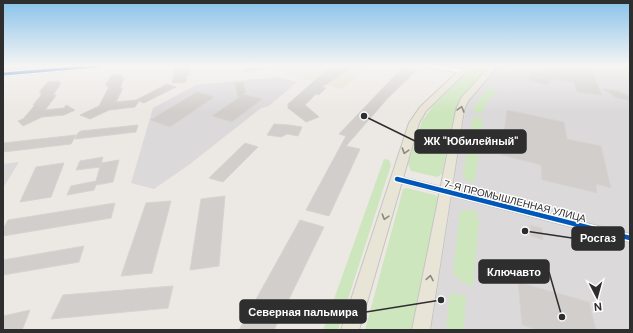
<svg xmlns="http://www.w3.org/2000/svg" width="633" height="333" font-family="'DM Sans',sans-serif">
  <rect width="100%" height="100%" fill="#ece8e4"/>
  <path fill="#dcd9db" d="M 498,66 L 630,66 L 630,330 L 431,330 L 467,100 Z
    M 277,77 L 297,82 L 269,106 L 261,108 L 190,164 L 154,189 L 131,183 L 153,108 L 196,85 Z
    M 19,162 L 3,188 L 3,164 Z"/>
  <path fill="#e6e0d3" d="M 267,66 L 372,66 L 341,89 L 268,68 Z"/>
  <path fill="#cee6be" d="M 474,66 L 489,66 L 460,97 L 453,120 L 442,174 L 437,177 L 411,171 L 408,164 L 422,121 L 433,106 Z
    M 490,88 L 497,90 L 485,104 L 483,112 L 480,114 L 475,112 L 474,106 Z
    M 476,117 L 481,119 L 483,123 L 475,180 L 472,182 L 466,180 L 463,176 L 473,118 Z
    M 384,159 L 389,160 L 391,165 L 338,330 L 323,330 Z
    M 407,188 L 435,195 L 439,198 L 415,330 L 365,330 L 403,189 Z
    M 466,210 L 475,210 L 479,221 L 473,287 L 461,281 L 453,273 L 460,212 Z
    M 450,293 L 466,296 L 464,330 L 446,330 Z"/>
  <path fill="#d1cecb" stroke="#d7d4d0" d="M 3,66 L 26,66 L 26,69 L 3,70 Z
    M 243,66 L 262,66 L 263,70 L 244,72 Z
    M 331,66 L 355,66 L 322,87 L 326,88 L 319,95 L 316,94 L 305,105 L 319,117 L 306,122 L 288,108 L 288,104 Z
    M 543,66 L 590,66 L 602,95 L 577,92 L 574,82 L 553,79 L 553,81 L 550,80 L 549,84 L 545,84 L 527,80 L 532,72 L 544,74 Z
    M 190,67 L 190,75 L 187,75 L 186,82 L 172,83 L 175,68 Z
    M 403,67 L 416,71 L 387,99 L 346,146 L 360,149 L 329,216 L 306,210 L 346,136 L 339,134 Z
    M 112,75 L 122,75 L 121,77 L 123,76 L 122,79 L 124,78 L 120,88 L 122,87 L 122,90 L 116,102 L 136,100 L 167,84 L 176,87 L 144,103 L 139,101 L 135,107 L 109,110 L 90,119 L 80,115 L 99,106 L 109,87 L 107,87 L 108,85 L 105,85 Z
    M 60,81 L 58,83 L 61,83 L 59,85 L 60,85 L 53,95 L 56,95 L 55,97 L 45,110 L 64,108 L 66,105 L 75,110 L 64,115 L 42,117 L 23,126 L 18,121 L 23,119 L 35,105 L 33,105 L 42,94 L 40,94 L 42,92 L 39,92 L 48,82 Z
    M 243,82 L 246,92 L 243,94 L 262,99 L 232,122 L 212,116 L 241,96 L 238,97 L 235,83 Z
    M 603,89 L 619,91 L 630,97 L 630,100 L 617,98 Z
    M 197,92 L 214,97 L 170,127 L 150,120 Z
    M 507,110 L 564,122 L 567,139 L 601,146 L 611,188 L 596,184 L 597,193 L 542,180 L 541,165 L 501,155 Z
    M 274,124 L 289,125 L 302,127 L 298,136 L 287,134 L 281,137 L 267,135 Z
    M 138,125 L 136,132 L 75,139 L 78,133 L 81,131 Z
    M 76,135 L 71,144 L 3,152 L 3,143 Z
    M 245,143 L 258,147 L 223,182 L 209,178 Z
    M 103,157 L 100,167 L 76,170 L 80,161 Z
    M 119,160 L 113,182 L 96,185 L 94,190 L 67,195 L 71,186 L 96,181 L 101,163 Z
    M 64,163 L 51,197 L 20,202 L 36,167 Z
    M 225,196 L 219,266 L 190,270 L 201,199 Z
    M 171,201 L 152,273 L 121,276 L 146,203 Z
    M 115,203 L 111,218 L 3,236 L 3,229 L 8,220 Z
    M 300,220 L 324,227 L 274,330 L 239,330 Z
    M 530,225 L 542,228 L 543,240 L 531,236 Z
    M 84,246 L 79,262 L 3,275 L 3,260 Z
    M 518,282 L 589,302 L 596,330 L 537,330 L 522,325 Z
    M 173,286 L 168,308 L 51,319 L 63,295 Z
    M 30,310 L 22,330 L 3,330 L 3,316 Z"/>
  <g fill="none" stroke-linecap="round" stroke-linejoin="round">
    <g stroke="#c5c4c5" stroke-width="2">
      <path id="minor" d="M 84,66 L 101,66 L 98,68 L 3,76 L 3,72 Z
        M 428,66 L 438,66 L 461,69 L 464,71 L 461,73 L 431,68 Z
        M 397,176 L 630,234 L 630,242 L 394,181 L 393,179 Z"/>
    </g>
    <g stroke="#c6c5c4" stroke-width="2">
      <path id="major" d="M 464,66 L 472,66 L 426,111 L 419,123 L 359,330 L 341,330 L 409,123 L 420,107 Z
        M 490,66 L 498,66 L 468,101 L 464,110 L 430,330 L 412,330 L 456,110 L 461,98 Z"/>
    </g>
    <use href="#minor" fill="#fcfcfb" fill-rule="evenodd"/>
    <use href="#major" fill="#e8e4d6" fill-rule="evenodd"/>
    <g stroke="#fff" stroke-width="5">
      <path id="cycleway-far1" d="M 3,74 L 98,66"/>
    </g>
    <g stroke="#fff" stroke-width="7">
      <path id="cycleway" d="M 397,179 L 630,238"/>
    </g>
    <use href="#cycleway-far1" stroke="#0057b8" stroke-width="3"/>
    <use href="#cycleway" stroke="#0057b8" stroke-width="4.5"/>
  </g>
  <defs><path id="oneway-chevron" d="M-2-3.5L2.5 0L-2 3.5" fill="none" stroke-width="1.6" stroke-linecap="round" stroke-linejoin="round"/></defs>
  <g stroke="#8b8982">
    <use href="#oneway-chevron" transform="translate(461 109) rotate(-74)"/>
    <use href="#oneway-chevron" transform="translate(405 151) rotate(108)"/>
    <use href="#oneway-chevron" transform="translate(385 217) rotate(107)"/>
    <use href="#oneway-chevron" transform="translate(430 278) rotate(-80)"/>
  </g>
  <linearGradient id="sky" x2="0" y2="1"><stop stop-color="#88c2ea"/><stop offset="0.59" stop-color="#f6f5f3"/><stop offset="1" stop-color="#f6f5f3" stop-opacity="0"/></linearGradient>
  <rect width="633" height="112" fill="url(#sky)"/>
  <g text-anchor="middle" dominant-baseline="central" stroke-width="3" stroke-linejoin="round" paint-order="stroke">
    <g font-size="10" fill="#2e2e2e" stroke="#fff">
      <text transform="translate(515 201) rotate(14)">7-Я ПРОМЫШЛЕННАЯ УЛИЦА</text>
    </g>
  </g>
  <path fill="none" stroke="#2e2e2e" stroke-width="1.5" d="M364 116L415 141M525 231L572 238M562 317L549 272M441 300L366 312"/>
  <g fill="#2e2e2e" stroke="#fff" stroke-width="1.5">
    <circle cx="364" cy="116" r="4"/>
    <circle cx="525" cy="231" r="4"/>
    <circle cx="562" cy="317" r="4"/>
    <circle cx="441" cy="300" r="4"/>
  </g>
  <g fill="#2e2e2e" stroke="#2e2e2e" stroke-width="1.5">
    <rect x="415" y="130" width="111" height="23" rx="4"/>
    <rect x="572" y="227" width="52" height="23" rx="4"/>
    <rect x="479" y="260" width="70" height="23" rx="4"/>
    <rect x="240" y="300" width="126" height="23" rx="4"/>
  </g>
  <g font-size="11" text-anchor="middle" font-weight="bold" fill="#fff">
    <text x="471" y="145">ЖК "Юбилейный"</text>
    <text x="598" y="242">Росгаз</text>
    <text x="514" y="276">Ключавто</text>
    <text x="303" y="316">Северная пальмира</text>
  </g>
  <rect width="633" height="333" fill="none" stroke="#2e2e2e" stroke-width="8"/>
  <g transform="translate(597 297) rotate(174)" stroke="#ffffff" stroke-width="3" paint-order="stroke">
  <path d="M0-3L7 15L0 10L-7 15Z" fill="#2e2e2e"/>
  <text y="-6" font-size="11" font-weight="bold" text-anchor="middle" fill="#2e2e2e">N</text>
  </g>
</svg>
